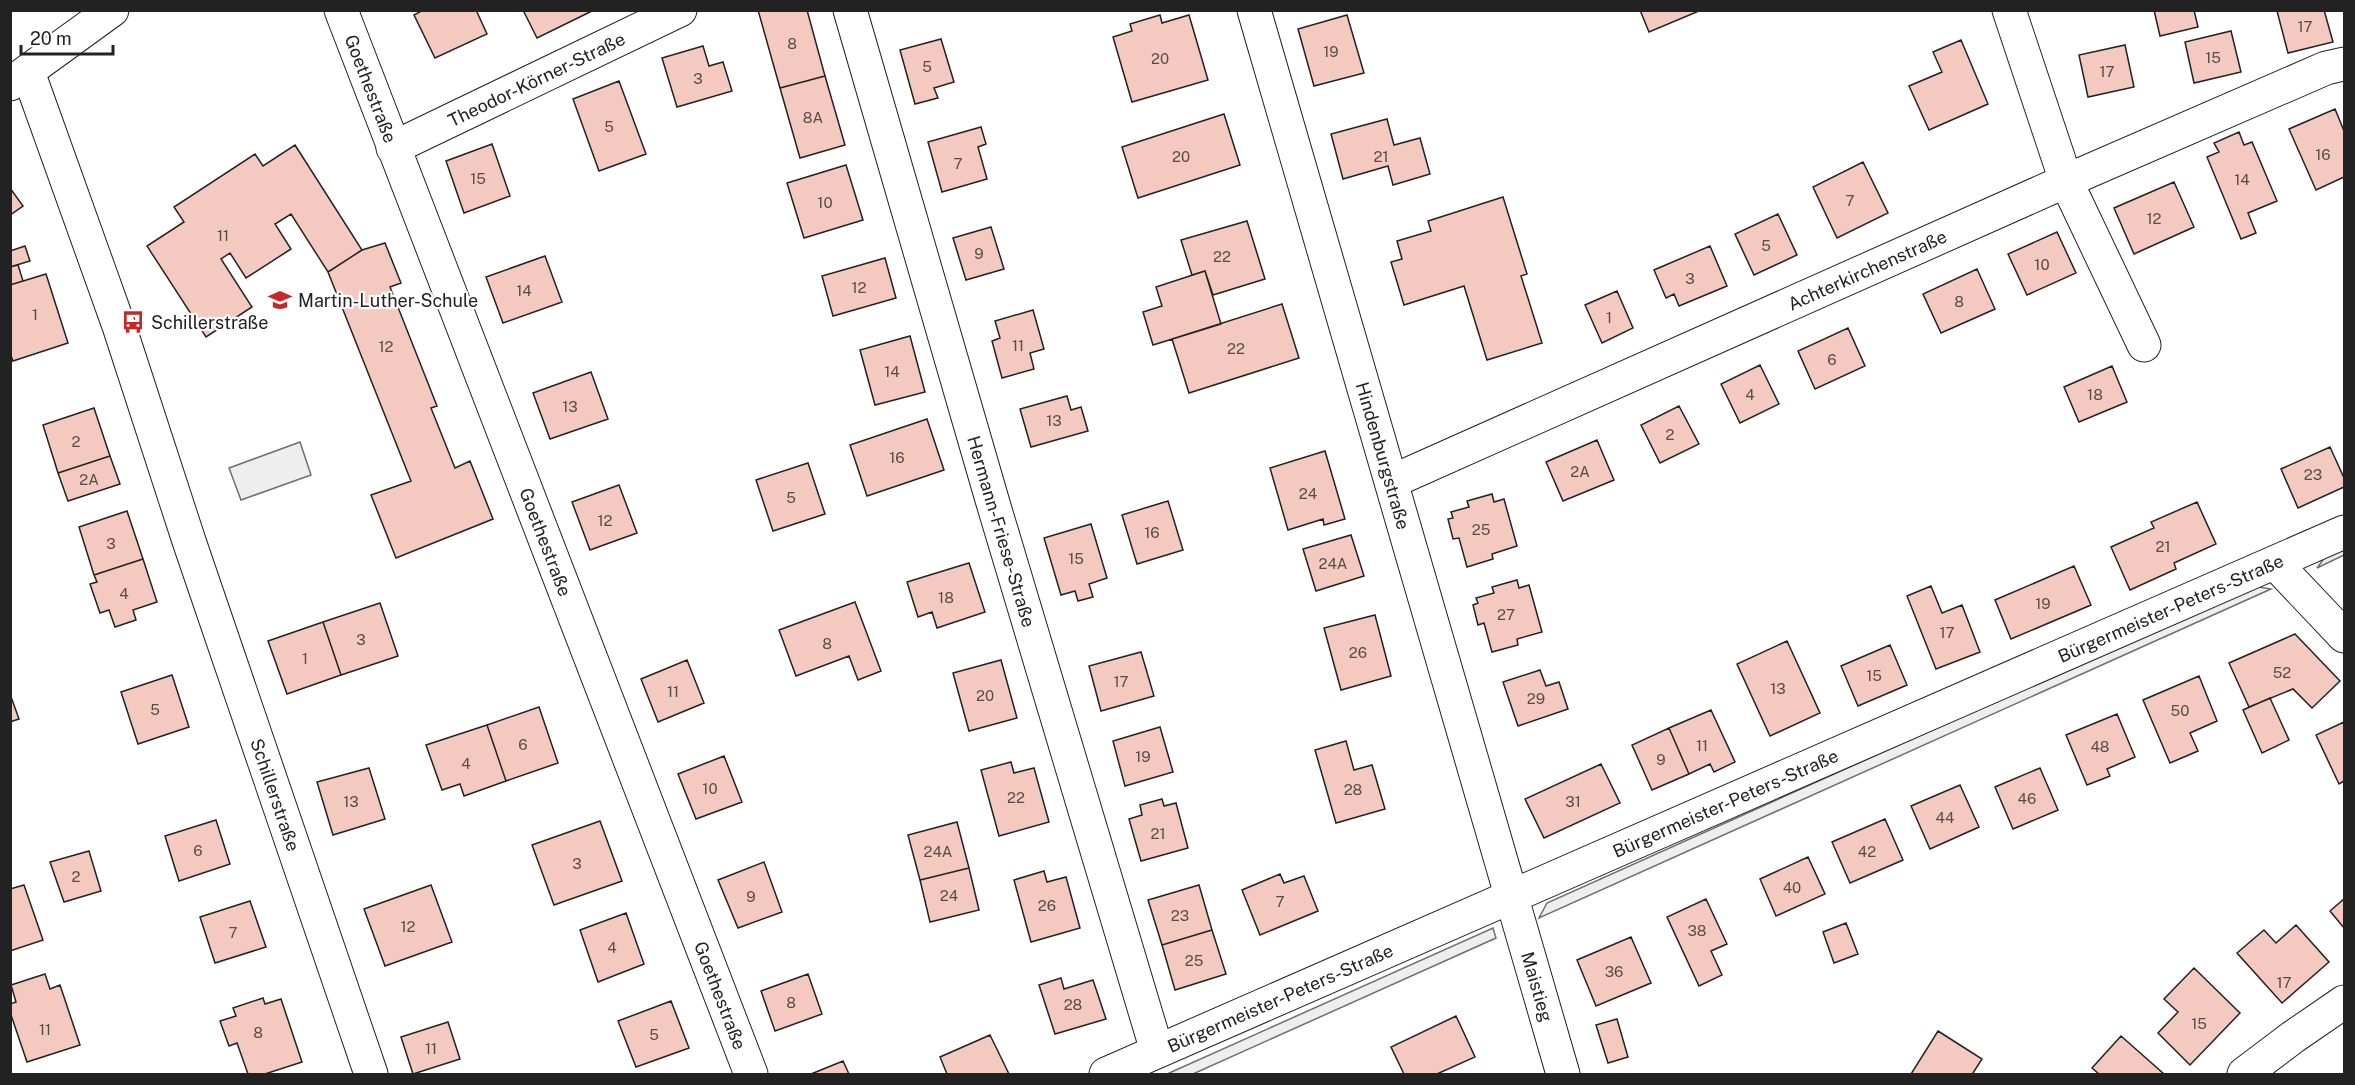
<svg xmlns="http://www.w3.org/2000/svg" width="2355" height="1085" font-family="'Public Sans',sans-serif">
  <rect width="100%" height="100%" fill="#fff"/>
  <path fill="#eee" stroke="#6f6f6f" stroke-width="1.5" d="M 300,442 L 311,475 L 241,500 L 229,468 Z
    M 2344,545 L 2344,555 L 2317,568 L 2328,553 Z
    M 2253,586 L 2271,589 L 1539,918 L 1547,903 Z
    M 1493,928 L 1496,938 L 1193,1074 L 1167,1074 Z"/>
  <path fill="#f3c9c0" stroke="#222" stroke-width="1.5" d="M 423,10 L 476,10 L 487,34 L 435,58 L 414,15 Z
    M 523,10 L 594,10 L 537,38 Z
    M 758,10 L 807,10 L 825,76 L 780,88 Z
    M 1640,10 L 1698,10 L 1699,11 L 1649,32 Z
    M 2154,10 L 2194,10 L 2198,27 L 2160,36 Z
    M 2324,10 L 2333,42 L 2288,53 L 2277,11 Z
    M 1160,15 L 1162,23 L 1189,15 L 1208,80 L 1132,102 L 1113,37 L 1132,31 L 1130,24 Z
    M 1347,15 L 1364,73 L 1314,86 L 1298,29 Z
    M 2231,31 L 2241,72 L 2194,83 L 2185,42 Z
    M 941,39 L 954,82 L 934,88 L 938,98 L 915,104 L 900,50 Z
    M 1961,40 L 1988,104 L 1929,130 L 1909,86 L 1942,72 L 1933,52 Z
    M 2125,45 L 2134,87 L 2088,97 L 2079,55 Z
    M 703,46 L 709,66 L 723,62 L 732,91 L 677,107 L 662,58 Z
    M 825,76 L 845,145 L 800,158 L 780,88 Z
    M 619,81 L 646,154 L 599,171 L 573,99 Z
    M 2335,109 L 2344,131 L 2344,177 L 2316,190 L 2289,129 Z
    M 1224,114 L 1240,165 L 1138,198 L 1122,147 Z
    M 1387,119 L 1394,145 L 1420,138 L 1430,174 L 1393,185 L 1388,166 L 1343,179 L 1331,134 Z
    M 981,127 L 986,144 L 978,147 L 987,179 L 942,192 L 928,142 Z
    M 2239,132 L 2244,145 L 2252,142 L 2277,201 L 2248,213 L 2256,233 L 2241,239 L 2207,157 L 2219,152 L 2214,143 Z
    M 492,144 L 510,196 L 464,213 L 446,161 Z
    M 295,145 L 362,250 L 328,272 L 291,214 L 275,224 L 291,249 L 246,278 L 230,253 L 221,259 L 252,307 L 206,337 L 147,246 L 184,222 L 174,207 L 255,154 L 263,166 Z
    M 1863,162 L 1888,213 L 1837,238 L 1813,187 Z
    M 846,165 L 863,220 L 804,238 L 787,183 Z
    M 2174,182 L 2194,227 L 2134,254 L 2114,208 Z
    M 10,188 L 23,206 L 10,215 Z
    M 1503,197 L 1527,274 L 1521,276 L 1542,343 L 1487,360 L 1464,286 L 1404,305 L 1391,262 L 1402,259 L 1397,241 L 1431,231 L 1428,221 Z
    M 1778,214 L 1797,255 L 1754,275 L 1735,234 Z
    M 1247,221 L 1265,279 L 1213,295 L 1205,271 L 1192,275 L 1181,240 Z
    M 991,227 L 1004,269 L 966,280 L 953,238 Z
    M 2057,232 L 2076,273 L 2027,295 L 2008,254 Z
    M 385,243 L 401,283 L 390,287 L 437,406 L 431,408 L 455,468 L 470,461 L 493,519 L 396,558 L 371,495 L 411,481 L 328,272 L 362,250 Z
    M 25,246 L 30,261 L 10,267 L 10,251 Z
    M 1710,246 L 1727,286 L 1679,306 L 1674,294 L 1666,298 L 1654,270 Z
    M 545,256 L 562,302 L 503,323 L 486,277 Z
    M 885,258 L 896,298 L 833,316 L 822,276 Z
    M 18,265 L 23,281 L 10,285 L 10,267 Z
    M 1977,269 L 1995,309 L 1941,333 L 1923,294 Z
    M 1205,271 L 1221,324 L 1153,345 L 1143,312 L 1162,306 L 1156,287 Z
    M 46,274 L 68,343 L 13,361 L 10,353 L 10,285 Z
    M 1617,291 L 1633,328 L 1602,343 L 1585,305 Z
    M 1282,304 L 1299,358 L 1189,393 L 1172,339 Z
    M 1033,310 L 1044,349 L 1030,353 L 1034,369 L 1002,378 L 992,341 L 1000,338 L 995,321 Z
    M 1848,328 L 1865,366 L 1815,389 L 1798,351 Z
    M 910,336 L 925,392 L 875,405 L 860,350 Z
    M 1760,365 L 1779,404 L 1740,423 L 1721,384 Z
    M 2112,366 L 2127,402 L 2079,422 L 2064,387 Z
    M 591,372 L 608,419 L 550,439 L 533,393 Z
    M 1067,396 L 1071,410 L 1081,407 L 1088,431 L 1031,447 L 1020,409 Z
    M 1679,406 L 1699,444 L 1660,463 L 1641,425 Z
    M 94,408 L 110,456 L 58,473 L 43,425 Z
    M 927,419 L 944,470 L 867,496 L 850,445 Z
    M 1597,440 L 1614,480 L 1563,501 L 1546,462 Z
    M 2330,447 L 2344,478 L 2344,487 L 2298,508 L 2281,469 Z
    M 1325,451 L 1345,519 L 1324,525 L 1323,519 L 1288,530 L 1270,468 Z
    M 110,456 L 120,484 L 68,501 L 58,473 Z
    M 808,463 L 825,514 L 773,531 L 756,480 Z
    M 619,485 L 637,533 L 590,550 L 572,502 Z
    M 1492,494 L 1494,502 L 1504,499 L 1517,546 L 1492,554 L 1493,559 L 1467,567 L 1459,538 L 1453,539 L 1448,519 L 1453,518 L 1451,512 L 1469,507 L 1467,501 Z
    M 1168,501 L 1183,550 L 1137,564 L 1122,515 Z
    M 2197,502 L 2216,544 L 2174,563 L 2176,569 L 2130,590 L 2111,547 L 2154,528 L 2151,522 Z
    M 127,511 L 143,559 L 94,575 L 79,527 Z
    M 1091,524 L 1107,578 L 1089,584 L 1093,597 L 1078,601 L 1075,591 L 1061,595 L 1044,538 Z
    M 1351,535 L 1364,576 L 1316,591 L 1303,549 Z
    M 143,559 L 157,602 L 133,610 L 136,620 L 115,627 L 109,610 L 100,613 L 90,584 L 97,582 L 94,575 Z
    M 969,563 L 985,612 L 937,628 L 932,612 L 918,617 L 907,582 Z
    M 2074,566 L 2091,605 L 2011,639 L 1995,600 Z
    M 1517,580 L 1519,588 L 1529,585 L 1542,632 L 1517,639 L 1518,645 L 1492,652 L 1484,623 L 1478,625 L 1473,605 L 1478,603 L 1476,598 L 1494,593 L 1492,587 Z
    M 1931,586 L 1942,613 L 1962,605 L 1980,652 L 1936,669 L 1907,596 Z
    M 855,602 L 881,671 L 858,680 L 849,656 L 796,676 L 779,630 Z
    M 380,603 L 398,656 L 341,675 L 323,622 Z
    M 1375,615 L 1391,676 L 1341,690 L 1324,628 Z
    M 323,622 L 341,675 L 287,694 L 268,641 Z
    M 2295,634 L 2340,681 L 2312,708 L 2293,689 L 2249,707 L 2229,663 Z
    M 1787,641 L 1820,713 L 1770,736 L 1737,664 Z
    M 1890,645 L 1907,685 L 1858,706 L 1841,666 Z
    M 1141,652 L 1154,696 L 1101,711 L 1089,666 Z
    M 687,660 L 704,703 L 658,722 L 641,679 Z
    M 1001,660 L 1017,718 L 969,731 L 953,673 Z
    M 1540,670 L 1546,686 L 1559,682 L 1568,709 L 1518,726 L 1503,682 Z
    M 172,675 L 189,727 L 138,744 L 121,692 Z
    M 2199,676 L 2217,721 L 2190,733 L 2198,751 L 2170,763 L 2143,700 Z
    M 10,694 L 19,719 L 10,722 Z
    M 2270,698 L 2289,740 L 2262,753 L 2243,710 Z
    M 539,707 L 558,763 L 506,781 L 487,725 Z
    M 1711,710 L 1735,762 L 1714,772 L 1710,764 L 1689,774 L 1669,728 Z
    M 2117,714 L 2135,757 L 2107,769 L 2110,776 L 2087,785 L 2066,735 Z
    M 2344,722 L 2344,781 L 2339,784 L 2316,735 Z
    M 487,725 L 506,781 L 464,796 L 460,784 L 442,790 L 426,745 Z
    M 1160,727 L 1173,772 L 1125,786 L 1113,741 Z
    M 1669,728 L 1689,774 L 1652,790 L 1632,745 Z
    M 1346,741 L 1354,770 L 1372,765 L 1385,809 L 1336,823 L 1315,750 Z
    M 724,756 L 742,802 L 696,819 L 678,774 Z
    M 1011,762 L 1014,773 L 1034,768 L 1049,822 L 999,836 L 981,770 Z
    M 1601,764 L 1620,803 L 1544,838 L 1525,799 Z
    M 369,768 L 385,819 L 333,835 L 317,782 Z
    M 2040,768 L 2058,810 L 2013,829 L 1995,787 Z
    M 1960,785 L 1979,827 L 1930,849 L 1911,806 Z
    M 1162,799 L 1164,806 L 1176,803 L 1188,848 L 1141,861 L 1129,819 L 1142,815 L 1140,805 Z
    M 1885,819 L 1903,860 L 1850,883 L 1832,842 Z
    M 216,820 L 230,864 L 179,881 L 165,836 Z
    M 600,821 L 622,881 L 554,905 L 532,845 Z
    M 957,822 L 969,868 L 920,880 L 908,835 Z
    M 89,851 L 101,891 L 64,902 L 50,862 Z
    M 1808,857 L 1825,894 L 1776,916 L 1760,879 Z
    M 764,862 L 782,912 L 738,928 L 718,880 Z
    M 969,868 L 979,910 L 930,922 L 920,880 Z
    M 1044,871 L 1047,882 L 1066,877 L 1080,928 L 1031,942 L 1014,880 Z
    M 1280,874 L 1284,883 L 1304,876 L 1318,911 L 1260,935 L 1242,890 Z
    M 24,885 L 43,940 L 10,951 L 10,889 Z
    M 431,885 L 452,942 L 385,966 L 364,909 Z
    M 1199,885 L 1212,930 L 1162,945 L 1148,900 Z
    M 1706,899 L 1727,944 L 1711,951 L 1722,975 L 1699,986 L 1667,917 Z
    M 2344,899 L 2344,928 L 2330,911 Z
    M 250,901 L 266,947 L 215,963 L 200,917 Z
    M 626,913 L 644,964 L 598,982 L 580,930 Z
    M 1846,923 L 1858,954 L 1834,963 L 1823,932 Z
    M 2296,925 L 2329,962 L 2282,1003 L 2237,953 L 2264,930 L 2276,943 Z
    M 1212,930 L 1226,974 L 1175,990 L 1162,945 Z
    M 1631,937 L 1651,983 L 1596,1006 L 1577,960 Z
    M 2194,968 L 2240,1013 L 2190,1065 L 2158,1033 L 2178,1012 L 2164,999 Z
    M 45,974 L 50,989 L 60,985 L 80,1045 L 27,1062 L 10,1012 L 10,1004 L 16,1002 L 11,985 Z
    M 808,974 L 822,1014 L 775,1031 L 761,991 Z
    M 1061,978 L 1064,989 L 1093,980 L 1106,1019 L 1055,1034 L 1039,985 Z
    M 263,998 L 265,1004 L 281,999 L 302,1062 L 265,1074 L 248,1074 L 237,1043 L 229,1046 L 220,1021 L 236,1016 L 233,1008 Z
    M 671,1001 L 689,1048 L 636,1067 L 618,1021 Z
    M 1456,1016 L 1475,1057 L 1437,1074 L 1404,1074 L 1391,1047 Z
    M 1617,1019 L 1628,1057 L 1608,1063 L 1596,1025 Z
    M 448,1022 L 460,1059 L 413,1074 L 401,1037 Z
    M 1938,1031 L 1982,1059 L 1973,1073 L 1975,1074 L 1911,1074 Z
    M 990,1035 L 1009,1074 L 947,1074 L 940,1057 Z
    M 2121,1036 L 2164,1074 L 2099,1074 L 2092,1068 Z
    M 843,1061 L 849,1074 L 811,1074 Z"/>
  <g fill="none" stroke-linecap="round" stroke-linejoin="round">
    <g stroke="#222" stroke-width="35">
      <g id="minor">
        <path id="s1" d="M 341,10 L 751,1074"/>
        <path id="s2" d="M 850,10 L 993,503 L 1157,1051"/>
        <path id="s3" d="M 1254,10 L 1563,1074"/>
        <path d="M 2009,10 L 2066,181 L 2144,345"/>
        <path id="s4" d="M 28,72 L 119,326 L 189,541 L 371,1074"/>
        <path d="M 10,84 L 112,10"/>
        <path id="s5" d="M 393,148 L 680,10"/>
        <path id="s6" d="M 1393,481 L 2066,181 L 2326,68 L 2344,64"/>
        <path d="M 2275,563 L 2344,636"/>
        <path id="s7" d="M 1106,1074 L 2344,532"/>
        <path d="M 2244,1074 L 2293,1037 L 2344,1002"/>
      </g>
    </g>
    <use href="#minor" stroke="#fff" stroke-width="33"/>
  </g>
  <defs>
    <g id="school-bare" transform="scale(1.8)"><path d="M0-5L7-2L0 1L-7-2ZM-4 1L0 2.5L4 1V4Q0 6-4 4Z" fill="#c62828" stroke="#fff" stroke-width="2.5" paint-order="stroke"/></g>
    <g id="bus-bare" transform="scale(1.8)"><path d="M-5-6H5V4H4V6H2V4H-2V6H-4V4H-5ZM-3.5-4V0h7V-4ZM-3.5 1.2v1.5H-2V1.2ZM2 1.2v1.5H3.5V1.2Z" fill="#c62828" stroke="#fff" stroke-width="2.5" paint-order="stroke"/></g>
  </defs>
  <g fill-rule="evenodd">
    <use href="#school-bare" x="280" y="300"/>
    <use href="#bus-bare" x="133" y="322"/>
  </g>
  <g text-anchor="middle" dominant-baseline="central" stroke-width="4.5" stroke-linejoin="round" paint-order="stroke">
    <g font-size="15" fill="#564c4a">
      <text x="2305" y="26">17</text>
      <text x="792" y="43">8</text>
      <text x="1331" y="51">19</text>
      <text x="2213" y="57">15</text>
      <text x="1160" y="58">20</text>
      <text x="927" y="66">5</text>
      <text x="2107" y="71">17</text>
      <text x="698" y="78">3</text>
      <text x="813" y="117">8A</text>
      <text x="609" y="126">5</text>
      <text x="2323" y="154">16</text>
      <text x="1181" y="156">20</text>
      <text x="1381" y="156">21</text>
      <text x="958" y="163">7</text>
      <text x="478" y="178">15</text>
      <text x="2242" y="179">14</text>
      <text x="1850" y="200">7</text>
      <text x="825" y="202">10</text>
      <text x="2154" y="218">12</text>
      <text x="223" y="235">11</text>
      <text x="1766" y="245">5</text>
      <text x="979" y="253">9</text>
      <text x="1222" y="256">22</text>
      <text x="2042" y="264">10</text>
      <text x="1690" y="278">3</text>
      <text x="859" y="287">12</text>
      <text x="524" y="290">14</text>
      <text x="1959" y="301">8</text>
      <text x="35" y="314">1</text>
      <text x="1609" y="317">1</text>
      <text x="1018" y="345">11</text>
      <text x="386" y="346">12</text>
      <text x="1236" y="348">22</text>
      <text x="1832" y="359">6</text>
      <text x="892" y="371">14</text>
      <text x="1750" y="394">4</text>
      <text x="2095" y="394">18</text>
      <text x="570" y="406">13</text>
      <text x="1054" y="420">13</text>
      <text x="1670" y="434">2</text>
      <text x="76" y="441">2</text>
      <text x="897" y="457">16</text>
      <text x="1580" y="471">2A</text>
      <text x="2313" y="474">23</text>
      <text x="89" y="479">2A</text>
      <text x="1308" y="493">24</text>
      <text x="791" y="497">5</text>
      <text x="605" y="520">12</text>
      <text x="1481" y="529">25</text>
      <text x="1152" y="532">16</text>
      <text x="111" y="543">3</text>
      <text x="2163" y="546">21</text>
      <text x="1076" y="558">15</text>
      <text x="1333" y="563">24A</text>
      <text x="124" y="593">4</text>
      <text x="946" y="597">18</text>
      <text x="2043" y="603">19</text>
      <text x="1506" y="614">27</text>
      <text x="1947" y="632">17</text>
      <text x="361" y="639">3</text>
      <text x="827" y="643">8</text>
      <text x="1358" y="652">26</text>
      <text x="305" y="658">1</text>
      <text x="2282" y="672">52</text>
      <text x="1874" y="675">15</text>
      <text x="1121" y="681">17</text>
      <text x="1778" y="688">13</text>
      <text x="673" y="691">11</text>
      <text x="985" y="695">20</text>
      <text x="1536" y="698">29</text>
      <text x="155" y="709">5</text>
      <text x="2180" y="710">50</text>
      <text x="523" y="744">6</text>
      <text x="1702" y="745">11</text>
      <text x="2100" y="746">48</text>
      <text x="1143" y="756">19</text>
      <text x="1661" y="759">9</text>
      <text x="466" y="763">4</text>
      <text x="710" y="788">10</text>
      <text x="1353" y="789">28</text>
      <text x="1016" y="797">22</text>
      <text x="2027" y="798">46</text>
      <text x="351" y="801">13</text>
      <text x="1573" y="801">31</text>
      <text x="1945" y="817">44</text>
      <text x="1158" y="833">21</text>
      <text x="198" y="850">6</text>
      <text x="938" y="851">24A</text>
      <text x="1867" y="851">42</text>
      <text x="577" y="863">3</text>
      <text x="76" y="876">2</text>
      <text x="1792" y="887">40</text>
      <text x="949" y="895">24</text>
      <text x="751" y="896">9</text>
      <text x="1280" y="901">7</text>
      <text x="1047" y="905">26</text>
      <text x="1180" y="915">23</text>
      <text x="408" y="926">12</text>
      <text x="1697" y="930">38</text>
      <text x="233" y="932">7</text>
      <text x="612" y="947">4</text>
      <text x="1194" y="960">25</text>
      <text x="1614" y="971">36</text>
      <text x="2284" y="982">17</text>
      <text x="791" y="1002">8</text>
      <text x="1073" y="1004">28</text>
      <text x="2199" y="1023">15</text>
      <text x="45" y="1029">11</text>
      <text x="258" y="1032">8</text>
      <text x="654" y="1034">5</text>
      <text x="431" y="1048">11</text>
    </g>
    <g font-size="18" fill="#222" stroke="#fff">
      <text stroke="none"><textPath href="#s5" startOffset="159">Theodor-Körner-Straße</textPath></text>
      <text stroke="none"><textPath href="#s1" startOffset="84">Goethestraße</textPath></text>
      <text stroke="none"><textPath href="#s6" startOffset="519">Achterkirchenstraße</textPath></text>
      <text stroke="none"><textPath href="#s3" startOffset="464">Hindenburgstraße</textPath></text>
      <text stroke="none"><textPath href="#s2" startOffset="543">Hermann-Friese-Straße</textPath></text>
      <text stroke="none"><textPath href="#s1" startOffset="570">Goethestraße</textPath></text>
      <text stroke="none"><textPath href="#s7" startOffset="1162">Bürgermeister-Peters-Straße</textPath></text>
      <text stroke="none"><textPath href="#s4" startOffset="764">Schillerstraße</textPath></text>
      <text stroke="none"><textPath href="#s7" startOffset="676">Bürgermeister-Peters-Straße</textPath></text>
      <text stroke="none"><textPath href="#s3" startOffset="1017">Maistieg</textPath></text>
      <text stroke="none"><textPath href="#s1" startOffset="1056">Goethestraße</textPath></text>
      <text stroke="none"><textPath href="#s7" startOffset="190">Bürgermeister-Peters-Straße</textPath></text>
    </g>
    <g font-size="18" fill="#222" stroke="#fff" text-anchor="start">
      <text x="298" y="300">Martin-Luther-Schule</text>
      <text x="151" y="322">Schillerstraße</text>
    </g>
  </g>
  <rect width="2355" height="1085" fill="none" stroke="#222222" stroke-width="24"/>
  <path d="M21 45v9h92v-9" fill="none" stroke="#222222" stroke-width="3"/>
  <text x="30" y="45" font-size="18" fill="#222222" stroke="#ffffff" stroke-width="4.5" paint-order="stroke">20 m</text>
</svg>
